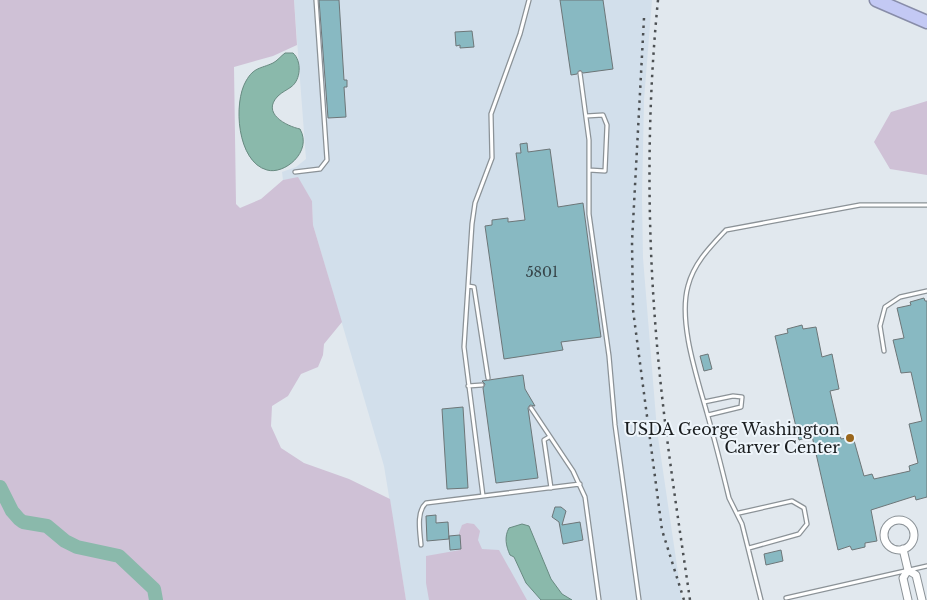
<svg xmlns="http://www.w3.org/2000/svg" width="927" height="600" font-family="'Libre Baskerville',serif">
  <rect width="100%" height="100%" fill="#e1e8ee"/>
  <path fill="#d2dfeb" d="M 294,0 L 652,0 L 644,100 L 642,197 L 643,258 L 657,430 L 682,600 L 406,600 L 384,466 L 313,225 L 312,201 L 298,178 L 283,180 L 282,172 L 296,167 L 306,159 Z"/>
  <path fill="#cfc1d6" d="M 0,0 L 294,0 L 297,45 L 273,56 L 234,67 L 236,204 L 240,208 L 261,199 L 283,180 L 298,177 L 312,201 L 313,225 L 342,322 L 324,344 L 323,355 L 318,367 L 301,374 L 288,396 L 272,406 L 271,426 L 281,448 L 304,463 L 349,479 L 390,499 L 406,600 L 0,600 Z
    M 927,101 L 927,175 L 890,169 L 874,142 L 891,112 Z
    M 467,523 L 474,524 L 480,531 L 478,540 L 482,549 L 499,550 L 527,600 L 429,600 L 426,583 L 426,556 L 460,550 L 459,533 L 462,525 Z"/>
  <path fill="#8ab9ab" stroke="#688a81" d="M 285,53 L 293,53 C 302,61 301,80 291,87 C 287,90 282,92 278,96 C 261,113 286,126 300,129 C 313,152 284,175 267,170 C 237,162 233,103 246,81 C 254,67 260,69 273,63 C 277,61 281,56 285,53 Z
    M 522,524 L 529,526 L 551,579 L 562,594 L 572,600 L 541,600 L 526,583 L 514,557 L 510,555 C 506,546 504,537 509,528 Z"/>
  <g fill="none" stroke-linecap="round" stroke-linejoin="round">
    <path stroke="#8ab9ab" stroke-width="14" d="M 0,487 L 12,511 L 19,519 L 23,522 L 47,526 L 65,541 L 77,547 L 119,556 L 154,589 L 156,600"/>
  </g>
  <path fill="#88b9c2" stroke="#6d7678" d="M 319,0 L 339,0 L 344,80 L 347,80 L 347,87 L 344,87 L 346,117 L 328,118 Z
    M 560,0 L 603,0 L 613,69 L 583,73 L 580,70 L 577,74 L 571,75 Z
    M 472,31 L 474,47 L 460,48 L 460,45 L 456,46 L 455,32 Z
    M 527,143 L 528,152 L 550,149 L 558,207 L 583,203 L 601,337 L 561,342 L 563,350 L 504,359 L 485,226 L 492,225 L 492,220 L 508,218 L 508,222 L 525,220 L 516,153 L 521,153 L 520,144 Z
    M 924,298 L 925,301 L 927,301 L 927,497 L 916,500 L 915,496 L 871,510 L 877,541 L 865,543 L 865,547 L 852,550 L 850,546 L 838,550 L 812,436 L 799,440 L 775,336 L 788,333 L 787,329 L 802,325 L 803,329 L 816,327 L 822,357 L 832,354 L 839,389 L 830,391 L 841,439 L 853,437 L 864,476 L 872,474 L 874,479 L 910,471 L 909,466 L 918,463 L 909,424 L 922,421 L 911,372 L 901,373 L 893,340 L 904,338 L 897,308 L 911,305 L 910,302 Z
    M 708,354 L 712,369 L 704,371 L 700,356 Z
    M 523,375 L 525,389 L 535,406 L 530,405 L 528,408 L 538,478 L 496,483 L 483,388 L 485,384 L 482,381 Z
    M 463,407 L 468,488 L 447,489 L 442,409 Z
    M 555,507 L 561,507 L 566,511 L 562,525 L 580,522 L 583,540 L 563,544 L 559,522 L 552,517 Z
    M 436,515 L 436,523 L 448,522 L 449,539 L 427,541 L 426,516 Z
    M 460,535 L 461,549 L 450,550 L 449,536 Z
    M 781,550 L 783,561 L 766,565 L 764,554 Z"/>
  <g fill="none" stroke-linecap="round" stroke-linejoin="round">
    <g stroke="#8b9297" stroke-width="5.5">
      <path id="lane" d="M 580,73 L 589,140 L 589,214 L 609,356 L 615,425 L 639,600
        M 586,116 L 603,115 L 607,125 L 605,171 L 589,170
        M 295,172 L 320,169 L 327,160 L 316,0
        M 468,286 L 474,287 L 488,378
        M 884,351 L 880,326 L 885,307 L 900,297 L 927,291
        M 468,386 L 482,385
        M 704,402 L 733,396 L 742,397 L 741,407 L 708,415
        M 531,408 L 573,471 L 585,497 L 599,600
        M 549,437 L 544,440 L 551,488
        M 483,496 L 464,347 L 472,224 L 475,203 L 492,158 L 491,114 L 520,34 L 529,0
        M 739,513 L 792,501 L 804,508 L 807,524 L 799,534 L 749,548
        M 421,545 C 420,532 416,512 426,503 L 580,484
        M 786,598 L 927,566
        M 761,600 L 742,524 L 729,498 C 722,469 715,441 707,413 C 697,377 678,322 688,286 C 694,263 710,247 726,230 L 860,205 L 927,205"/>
    </g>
    <g stroke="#8b9297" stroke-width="9">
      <path id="street" d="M884 535a15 15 0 1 1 30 0a15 15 0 1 1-30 0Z
        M 903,549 L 908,570 L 903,578 L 908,600
        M 908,570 L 916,575 L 922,600"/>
    </g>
    <g stroke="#888da9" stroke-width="15">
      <path id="highway" d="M 876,0 L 927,22"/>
    </g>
    <use href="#lane" stroke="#fff" stroke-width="3"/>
    <use href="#street" stroke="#fff" stroke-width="7"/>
    <use href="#highway" stroke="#c3c9f4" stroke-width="12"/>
    <path stroke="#4c5053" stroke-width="2.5" stroke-dasharray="2.5 5" stroke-linecap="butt" d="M 658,0 C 647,110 647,223 656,333 C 663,422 677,511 690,600
      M 644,18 L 632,242 L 633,310 L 662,530 L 684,600"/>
  </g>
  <circle fill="#9a661c" stroke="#eef5fb" stroke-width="2" cx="850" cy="438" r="5"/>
  <g text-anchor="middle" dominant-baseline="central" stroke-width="4" stroke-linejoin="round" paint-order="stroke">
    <g font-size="14" fill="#364448">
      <text x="542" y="272">5801</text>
    </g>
    <g font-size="16" fill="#1a1d1f" stroke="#eef5fb" text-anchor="end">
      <text x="840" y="429">USDA George Washington<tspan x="840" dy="18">Carver Center</tspan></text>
    </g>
  </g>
</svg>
